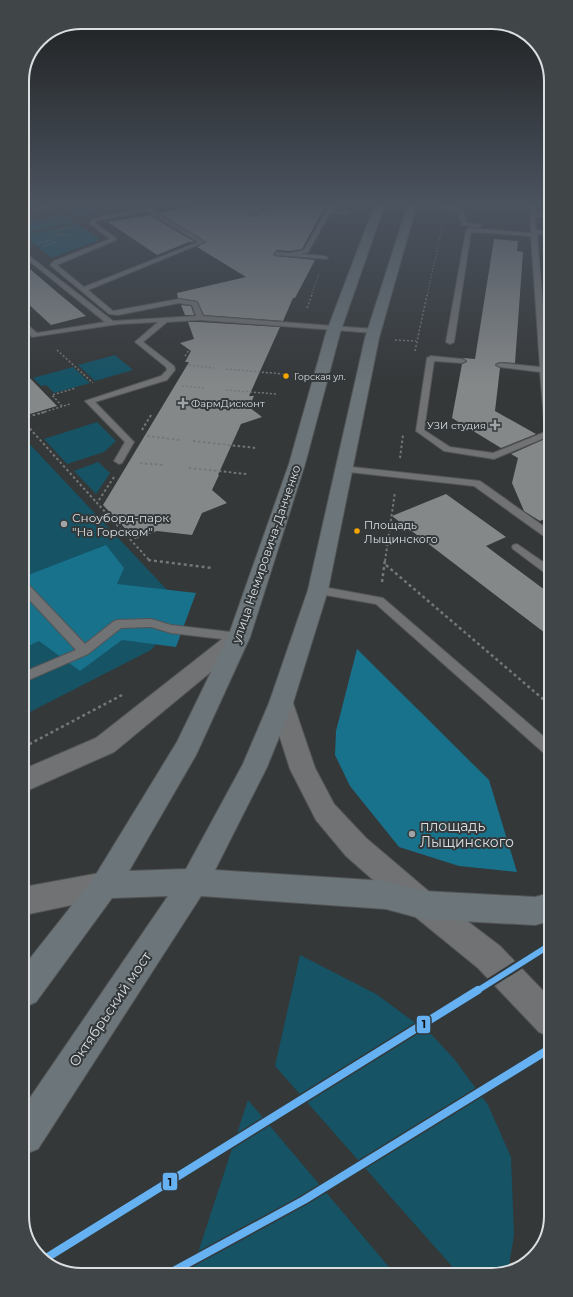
<svg xmlns="http://www.w3.org/2000/svg" width="573" height="1297" font-family="Montserrat,sans-serif">
  <rect width="100%" height="100%" fill="#353839"/>
  <path fill="#155365" d="M 88,206 L 98,213 L 75,217 L 65,210 Z
    M 65,215 L 76,223 L 24,233 L 23,232 L 23,223 Z
    M 78,224 L 100,240 L 52,258 L 23,235 Z
    M 115,355 L 133,370 L 95,381 L 78,365 Z
    M 73,367 L 90,383 L 54,393 L 46,385 L 41,386 L 33,378 Z
    M 97,422 L 116,441 L 104,452 L 67,464 L 44,439 Z
    M 23,437 L 186,610 L 151,650 L 24,715 Z
    M 98,462 L 110,473 L 96,494 L 74,471 Z
    M 300,955 L 376,994 L 432,1035 L 455,1060 L 488,1105 L 511,1157 L 514,1235 L 508,1272 L 457,1272 L 275,1066 Z
    M 248,1100 L 394,1273 L 191,1274 Z"/>
  <path fill="#18728c" d="M 106,545 L 124,568 L 117,584 L 196,593 L 176,647 L 122,640 L 80,671 L 39,641 L 24,648 L 23,577 Z
    M 357,649 L 489,780 L 517,872 L 459,866 L 399,847 L 350,786 L 335,755 L 336,731 Z"/>
  <path fill="#858889" d="M 205,204 L 280,204 L 246,214 L 252,217 L 292,204 L 326,204 L 302,249 L 290,251 L 277,250 L 273,254 L 275,256 L 315,260 L 295,298 L 293,298 L 283,321 L 204,315 L 197,301 L 178,298 L 177,293 L 246,277 L 197,247 L 206,242 L 159,213 Z
    M 149,215 L 195,242 L 189,242 L 157,255 L 108,222 Z
    M 494,239 L 518,241 L 517,251 L 523,252 L 515,363 L 500,362 L 495,364 L 500,368 L 495,411 L 536,434 L 501,448 L 452,418 L 462,364 L 467,362 L 463,358 L 475,359 Z
    M 23,263 L 58,293 L 86,316 L 51,325 L 23,299 Z
    M 181,305 L 191,306 L 194,315 L 185,315 Z
    M 188,322 L 200,322 L 280,327 L 249,396 L 254,396 L 249,407 L 262,417 L 241,424 L 218,475 L 219,475 L 212,490 L 227,503 L 202,513 L 192,535 L 157,531 L 135,539 L 103,505 L 189,362 L 185,362 L 191,351 L 180,343 L 194,339 Z
    M 23,371 L 57,406 L 23,416 Z
    M 545,439 L 549,442 L 549,517 L 540,521 L 524,511 L 512,483 L 518,458 L 511,454 Z
    M 446,494 L 506,537 L 486,546 L 549,593 L 549,636 L 392,516 Z"/>
  <g fill="none" stroke-linecap="round" stroke-linejoin="round">
    <g stroke="#535556" stroke-width="2">
      <path id="lane" d="M 54,204 L 64,204 L 25,212 L 22,210 Z
        M 284,204 L 291,204 L 252,216 L 247,215 Z
        M 330,204 L 335,205 L 332,210 L 349,212 L 346,214 L 330,213 L 308,252 L 301,254 L 325,256 L 328,258 L 327,259 L 275,255 L 274,254 L 277,252 L 290,253 L 304,250 Z
        M 417,204 L 448,204 L 463,211 L 466,223 L 482,225 L 479,227 L 462,225 L 459,213 L 446,207 Z
        M 529,204 L 534,204 L 535,213 L 548,213 L 548,217 L 535,217 L 536,230 L 548,231 L 548,235 L 537,234 L 549,377 L 549,436 L 494,459 L 444,451 L 416,431 L 427,358 L 431,356 L 462,359 L 466,361 L 462,363 L 434,361 L 424,430 L 450,447 L 493,453 L 545,432 L 540,372 L 500,367 L 496,365 L 500,363 L 540,367 L 531,236 L 471,232 L 454,342 L 450,344 L 446,342 L 466,230 L 469,228 L 531,233 Z
        M 154,206 L 157,208 L 152,210 L 205,242 L 88,290 L 113,311 L 179,299 L 197,302 L 203,316 L 374,329 L 378,331 L 374,333 L 200,320 L 167,322 L 143,342 L 174,366 L 175,370 L 167,380 L 95,402 L 134,442 L 122,463 L 119,464 L 114,461 L 125,442 L 85,401 L 161,376 L 167,370 L 166,367 L 135,342 L 158,322 L 119,324 L 32,337 L 23,327 L 23,321 L 37,333 L 105,322 L 23,256 L 23,251 L 113,321 L 196,316 L 192,305 L 179,303 L 118,315 L 109,314 L 50,265 L 54,261 L 110,239 L 90,224 L 92,219 ZM 146,211 L 198,242 L 84,287 L 57,265 L 116,240 L 116,238 L 95,223 L 96,221 Z
        M 343,466 L 480,481 L 549,530 L 549,538 L 545,537 L 474,486 L 340,471 L 338,469 Z
        M 517,544 L 549,566 L 549,574 L 545,573 L 513,549 L 512,547 L 513,545 Z
        M 23,582 L 27,583 L 85,644 L 114,621 L 118,620 L 151,619 L 171,625 L 239,633 L 243,634 L 245,637 L 243,640 L 239,641 L 171,633 L 151,627 L 121,628 L 88,654 L 24,682 L 24,672 L 76,650 L 23,593 Z
        M 318,586 L 383,598 L 550,742 L 550,755 L 545,754 L 376,604 L 314,593 L 312,590 L 314,587 Z"/>
    </g>
    <g stroke="#535556" stroke-width="2">
      <path id="street" d="M 239,629 L 247,632 L 250,637 L 247,642 L 114,752 L 24,792 L 24,769 L 96,738 L 231,632 Z"/>
    </g>
    <g stroke="#535556" stroke-width="2">
      <path id="secondary" d="M 281,694 L 289,697 L 293,703 L 315,768 L 334,804 L 366,838 L 433,895 L 500,946 L 550,998 L 551,1037 L 539,1032 L 478,968 L 413,915 L 346,856 L 316,820 L 290,769 L 269,703 L 273,697 Z
        M 105,872 L 115,876 L 119,885 L 115,894 L 105,898 L 24,915 L 24,887 Z"/>
    </g>
    <g stroke="#535556" stroke-width="2">
      <path id="primary" d="M 375,204 L 385,204 L 340,333 L 305,464 L 250,637 L 196,755 L 129,871 L 186,869 L 243,764 L 269,703 L 308,590 L 365,338 L 408,204 L 417,204 L 379,338 L 328,590 L 293,703 L 267,767 L 215,870 L 386,881 L 423,891 L 535,897 L 550,893 L 550,921 L 535,925 L 423,919 L 386,909 L 201,896 L 38,1149 L 25,1154 L 25,1105 L 168,896 L 112,898 L 36,1002 L 25,1007 L 24,966 L 95,876 L 177,742 L 228,637 L 289,464 L 326,333 Z"/>
    </g>
    <path stroke="#757677" stroke-width="1" stroke-dasharray="1.5 1.5" stroke-linecap="butt" d="M 57,235 L 75,235
      M 38,244 L 51,240 L 57,235 L 56,230 L 77,226
      M 43,247 L 57,241
      M 311,296 L 319,273
      M 427,296 L 443,223"/>
    <path stroke="#757677" stroke-width="1.5" stroke-dasharray="2 2" stroke-linecap="butt" d="M 307,308 L 312,295
      M 395,340 L 416,341
      M 57,350 L 93,383
      M 415,351 L 427,295
      M 185,356 L 189,350
      M 189,365 L 214,368
      M 226,369 L 283,374
      M 182,386 L 206,388
      M 226,390 L 276,394
      M 62,406 L 52,395 L 76,388
      M 41,413 L 70,404"/>
    <path stroke="#757677" stroke-width="2" stroke-dasharray="2.5 2.5" stroke-linecap="butt" d="M 23,418 L 45,412
      M 23,421 L 97,503
      M 142,430 L 151,415
      M 147,436 L 180,440
      M 193,441 L 256,448
      M 400,458 L 403,435
      M 140,463 L 163,465
      M 189,468 L 247,474
      M 114,477 L 97,503 L 150,561
      M 385,561 L 395,492"/>
    <path stroke="#757677" stroke-width="2.5" stroke-dasharray="3 3" stroke-linecap="butt" d="M 148,560 L 212,568
      M 386,565 L 550,705
      M 382,582 L 385,560
      M 24,747 L 122,695"/>
    <use href="#lane" fill="#707273" fill-rule="evenodd"/>
    <use href="#street" fill="#707273" fill-rule="evenodd"/>
    <use href="#secondary" fill="#707273" fill-rule="evenodd"/>
    <use href="#primary" fill="#6c7579" fill-rule="evenodd"/>
    <g stroke="#33393b" stroke-width="10">
      <path id="metro-1-far1" d="M 477,991 L 550,945"/>
    </g>
    <g stroke="#33393b" stroke-width="11">
      <path id="metro-1" d="M 43,1260 L 478,990
        M 168,1274 L 304,1200 L 551,1048"/>
    </g>
    <use href="#metro-1-far1" stroke="#66b1f2" stroke-width="6"/>
    <use href="#metro-1" stroke="#66b1f2" stroke-width="8"/>
  </g>
  <linearGradient id="sky" x2="0" y2="1"><stop stop-color="#1d1f1f"/><stop offset="0.53" stop-color="#4b535f"/><stop offset="1" stop-color="#4b535f" stop-opacity="0"/></linearGradient>
  <rect width="573" height="385" fill="url(#sky)"/>
  <g fill="#f7a600" stroke="#33393b" stroke-width="1.5">
    <circle cx="286" cy="376" r="3.5"/>
    <circle cx="357" cy="531" r="3.5"/>
  </g>
  <g fill="#a1a4a6" stroke="#33393b" stroke-width="1.5">
    <path d="M181 397h4v4h4v4h-4v4h-4v-4h-4v-4h4z"/>
    <path d="M493 419h4v4h4v4h-4v4h-4v-4h-4v-4h4z"/>
    <circle cx="64" cy="524" r="4"/>
    <circle cx="412" cy="834" r="4"/>
  </g>
  <g text-anchor="middle" dominant-baseline="central" stroke-width="4" stroke-linejoin="round" paint-order="stroke">
    <g font-size="9" fill="#dbdee0" stroke="#33393b" text-anchor="start">
      <text x="294" y="376">Горская ул.</text>
    </g>
    <g font-size="10" fill="#dbdee0" stroke="#33393b" text-anchor="start">
      <text x="191" y="403">ФармДисконт</text>
      <text x="486" y="425" text-anchor="end">УЗИ студия</text>
    </g>
    <g font-size="11" fill="#dbdee0" stroke="#33393b" text-anchor="start">
      <text x="364" y="525">Площадь<tspan x="364" dy="14">Лыщинского</tspan></text>
    </g>
    <g font-size="12" fill="#dbdee0" stroke="#33393b" text-anchor="start">
      <text x="72" y="517">Сноуборд-парк<tspan x="72" dy="14">"На Горском"</tspan></text>
    </g>
    <g font-size="12" fill="#dbdee0" stroke="#33393b">
      <text transform="translate(266 554) rotate(-71)">улица Немировича-Данченко</text>
    </g>
    <g font-size="14" fill="#dbdee0" stroke="#33393b" text-anchor="start">
      <text x="420" y="826">площадь<tspan x="420" dy="16">Лыщинского</tspan></text>
    </g>
    <g font-size="14" fill="#dbdee0" stroke="#33393b">
      <text transform="translate(110 1009) rotate(-56)">Октябрьский мост</text>
    </g>
  </g>
  <path d="M0 0H573V1297H0ZM81 29H492A52 52 0 0 1 544 81V1216A52 52 0 0 1 492 1268H81A52 52 0 0 1 29 1216V81A52 52 0 0 1 81 29Z" fill="#404648" fill-rule="evenodd"/>
  <path fill="none" stroke="#dbdee0" stroke-width="2" d="M81 29H492A52 52 0 0 1 544 81V1216A52 52 0 0 1 492 1268H81A52 52 0 0 1 29 1216V81A52 52 0 0 1 81 29Z"/>
  <g stroke="#33393b" stroke-width="1.5">
    <rect x="416" y="1015" width="15" height="19" rx="4" fill="#66b1f2"/>
    <rect x="162" y="1172" width="16" height="19" rx="4" fill="#66b1f2"/>
  </g>
  <g font-size="11" text-anchor="middle" font-weight="bold" fill="#111">
    <text x="424" y="1028">1</text>
    <text x="170" y="1186">1</text>
  </g>
</svg>
